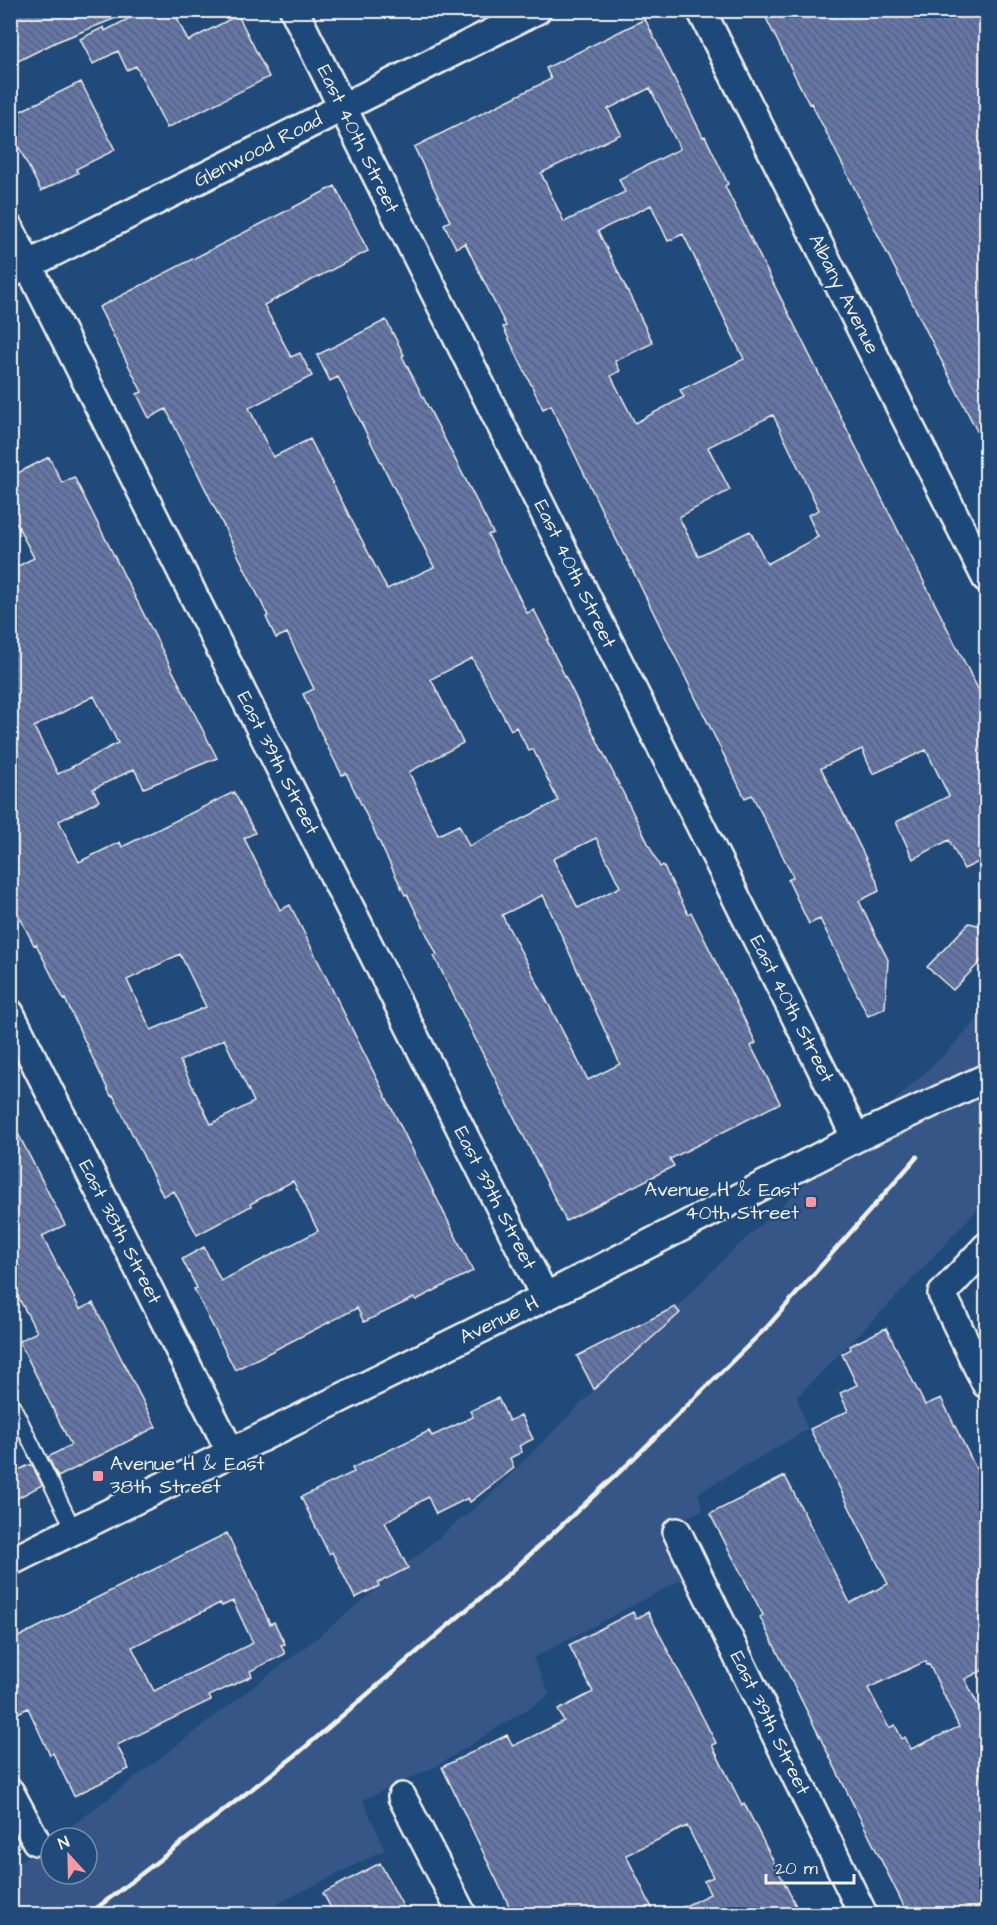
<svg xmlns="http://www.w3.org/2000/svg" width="997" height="1925" font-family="'Architects Daughter',sans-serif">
  <defs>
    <pattern id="building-back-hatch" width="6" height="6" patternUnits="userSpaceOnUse" patternTransform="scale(1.5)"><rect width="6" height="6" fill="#6476a5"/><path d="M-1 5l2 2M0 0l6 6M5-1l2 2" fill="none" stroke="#58617a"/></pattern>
  </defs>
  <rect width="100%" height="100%" fill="#1f4a7a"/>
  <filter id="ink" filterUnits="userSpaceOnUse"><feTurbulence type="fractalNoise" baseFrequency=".0167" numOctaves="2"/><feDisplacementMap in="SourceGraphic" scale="12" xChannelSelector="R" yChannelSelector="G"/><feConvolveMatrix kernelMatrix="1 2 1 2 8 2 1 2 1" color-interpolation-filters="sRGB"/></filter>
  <g filter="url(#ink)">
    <path fill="#345787" d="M 986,1009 L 986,1200 L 900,1293 L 797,1397 L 807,1430 L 698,1493 L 703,1510 L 662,1529 L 685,1578 L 533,1658 L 550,1695 L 435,1767 L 363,1800 L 385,1850 L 257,1914 L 11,1914 L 10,1867 L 51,1842 L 51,1874 L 87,1874 L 87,1838 L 56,1838 L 318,1637 L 489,1496 L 729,1254 L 947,1052 Z"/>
    <path fill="url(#building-back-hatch)" stroke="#f4f1e8" stroke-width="1.5" fill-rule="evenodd" d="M 10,10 L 131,10 L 131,12 L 56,42 L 10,65 Z
      M 145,10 L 173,10 L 188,41 L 238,15 L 269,77 L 167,128 L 136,66 L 127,70 L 118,51 L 93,64 L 80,39 L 104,27 L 105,31 Z
      M 762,10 L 987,10 L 987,451 L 825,130 L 811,103 L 809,104 Z
      M 645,19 L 703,137 L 705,136 L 728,184 L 725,186 L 755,247 L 987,707 L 987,858 L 964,869 L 949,840 L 913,859 L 896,822 L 949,796 L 926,750 L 873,774 L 862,749 L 821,768 L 876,879 L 879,891 L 859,901 L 888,960 L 885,1008 L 868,1016 L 820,919 L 809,924 L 788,880 L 793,877 L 775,840 L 752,795 L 745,798 L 625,555 L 624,555 L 603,513 L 551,405 L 543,409 L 503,327 L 506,326 L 465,243 L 456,248 L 444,224 L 450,221 L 414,147 L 551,79 L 546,68 ZM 650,88 L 680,149 L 619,179 L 625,192 L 564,222 L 541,173 L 621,134 L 608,109 ZM 651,205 L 668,241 L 683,234 L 744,359 L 680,390 L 684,397 L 635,423 L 611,376 L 620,371 L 615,361 L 653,343 L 598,231 ZM 773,415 L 819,510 L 808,515 L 818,537 L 767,564 L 750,531 L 698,556 L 679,517 L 730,490 L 708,447 Z
      M 81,82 L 115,150 L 76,169 L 78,173 L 41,191 L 10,130 L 10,116 Z
      M 335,186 L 368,251 L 264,305 L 291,357 L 300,353 L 312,376 L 249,408 L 273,457 L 310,439 L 387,589 L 434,567 L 338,377 L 330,381 L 317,355 L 386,320 L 404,355 L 402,356 L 493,533 L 488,535 L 527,613 L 534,610 L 549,639 L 547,640 L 660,867 L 663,865 L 688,914 L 691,912 L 756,1043 L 751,1046 L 780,1103 L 670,1159 L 674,1166 L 566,1221 L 434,956 L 437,955 L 407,894 L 405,895 L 346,773 L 342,775 L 325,742 L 303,694 L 314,689 L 287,633 L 276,638 L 266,617 L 268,616 L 166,409 L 149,418 L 137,394 L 142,392 L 99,307 ZM 472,658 L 511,730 L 516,727 L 529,751 L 533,749 L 558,801 L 469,846 L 459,825 L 438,835 L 409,772 L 463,743 L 431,679 ZM 596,838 L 620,887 L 578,908 L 553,859 ZM 543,895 L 620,1064 L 588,1080 L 502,915 Z
      M 49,457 L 62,483 L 74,477 L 217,758 L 144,788 L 134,769 L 93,789 L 99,801 L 59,821 L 79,862 L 120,842 L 122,847 L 234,792 L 255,833 L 244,838 L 280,910 L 290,905 L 473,1271 L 416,1300 L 414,1298 L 364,1322 L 357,1308 L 235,1370 L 194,1289 L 197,1288 L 182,1259 L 204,1247 L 221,1281 L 318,1231 L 293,1181 L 250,1204 L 251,1206 L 197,1235 L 174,1191 L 163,1196 L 113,1095 L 111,1096 L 97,1067 L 65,999 L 64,1000 L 36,944 L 34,945 L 10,898 L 10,570 L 34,558 L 10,511 L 10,477 ZM 94,696 L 118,743 L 58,774 L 34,727 ZM 180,954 L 206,1007 L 151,1030 L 127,980 ZM 224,1039 L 254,1102 L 211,1124 L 180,1061 Z
      M 969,923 L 987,927 L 987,955 L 953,990 L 927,967 Z
      M 10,1118 L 65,1225 L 42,1236 L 80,1309 L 93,1303 L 156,1427 L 58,1477 L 48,1457 L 71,1445 L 19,1341 L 37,1332 L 10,1282 Z
      M 675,1307 L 680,1313 L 594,1389 L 577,1356 Z
      M 886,1328 L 925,1405 L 941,1398 L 987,1491 L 987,1668 L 965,1679 L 987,1723 L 987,1764 L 978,1768 L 987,1787 L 987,1914 L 908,1914 L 760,1617 L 763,1615 L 710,1514 L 785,1476 L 850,1603 L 888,1584 L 810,1429 L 848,1411 L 840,1393 L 857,1385 L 842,1354 L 851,1349 L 850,1346 ZM 926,1661 L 927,1665 L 929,1664 L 959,1727 L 911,1749 L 905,1737 L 902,1739 L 895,1725 L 889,1728 L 868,1688 Z
      M 498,1398 L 509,1421 L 521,1415 L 533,1439 L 519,1446 L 522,1452 L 510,1458 L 514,1468 L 470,1502 L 468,1498 L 436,1514 L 428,1497 L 385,1522 L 408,1568 L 378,1583 L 379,1586 L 355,1598 L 332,1552 L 329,1554 L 301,1497 L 354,1472 L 352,1468 L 429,1431 L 432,1436 L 473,1417 L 470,1411 Z
      M 29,1465 L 32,1465 L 42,1485 L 10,1502 L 10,1474 Z
      M 227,1533 L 270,1624 L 274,1622 L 285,1644 L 281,1645 L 285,1654 L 250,1671 L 252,1676 L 209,1696 L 211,1700 L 117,1745 L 129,1769 L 74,1796 L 53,1753 L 50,1755 L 28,1708 L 10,1717 L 10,1641 ZM 233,1601 L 253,1643 L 154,1691 L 132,1647 L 220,1603 L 222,1606 Z
      M 633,1612 L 636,1619 L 648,1612 L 716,1743 L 712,1745 L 742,1805 L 744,1803 L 800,1914 L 669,1914 L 710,1894 L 704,1881 L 713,1877 L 687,1826 L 626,1855 L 655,1914 L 513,1914 L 442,1767 L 507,1735 L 513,1746 L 564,1721 L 558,1710 L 593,1692 L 569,1645 Z
      M 380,1863 L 407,1914 L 334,1914 L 323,1893 Z"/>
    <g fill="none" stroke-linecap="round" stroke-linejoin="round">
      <g stroke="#f4f1e8" stroke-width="18">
        <path id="lane" d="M 10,1400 L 74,1530"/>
      </g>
      <g stroke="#f4f1e8" stroke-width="32">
        <path id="street" d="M 294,10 L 856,1138
          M 701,10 L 986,578
          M 10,229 L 545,1297
          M 10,274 L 537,10
          M 10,1013 L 230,1451
          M 986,1247 L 942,1294 L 986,1384
          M 677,1532 L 863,1914
          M 10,1562 L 545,1297 L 856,1138 L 986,1078
          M 10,1792 L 36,1841
          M 402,1797 L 462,1914"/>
      </g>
      <use href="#lane" stroke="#1f4a7a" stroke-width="14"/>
      <use href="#street" stroke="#1f4a7a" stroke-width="27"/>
      <path stroke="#f4f1e8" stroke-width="4.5" d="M 89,1914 L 296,1755 L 511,1572 L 627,1465 L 768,1326 L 917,1157"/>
    </g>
  </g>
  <g fill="#ff9aa2" stroke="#1f4a7a" stroke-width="2">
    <rect x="805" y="1196" width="12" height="12" rx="3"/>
    <rect x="92" y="1470" width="12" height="12" rx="3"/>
  </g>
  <g text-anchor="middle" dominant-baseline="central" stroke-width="4.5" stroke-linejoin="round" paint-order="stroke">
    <g font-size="20" fill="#f4f1e8" stroke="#1f4a7a">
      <text transform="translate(358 139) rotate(64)">East 40th Street</text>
      <text transform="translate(258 150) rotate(-27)">Glenwood Road</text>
      <text transform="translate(844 294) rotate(63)">Albany Avenue</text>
      <text transform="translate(575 574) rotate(64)">East 40th Street</text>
      <text transform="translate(278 763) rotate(63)">East 39th Street</text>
      <text transform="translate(792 1009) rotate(63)">East 40th Street</text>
      <text transform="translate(495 1198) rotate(63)">East 39th Street</text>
      <text transform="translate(120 1232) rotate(63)">East 38th Street</text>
      <text transform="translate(499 1320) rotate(-26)">Avenue H</text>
      <text transform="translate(770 1723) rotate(64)">East 39th Street</text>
    </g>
    <g font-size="20" fill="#f4f1e8" stroke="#1f4a7a" text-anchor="end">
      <text x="799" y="1190">Avenue H &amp; East<tspan x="799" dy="23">40th Street</tspan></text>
      <text x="110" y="1464" text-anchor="start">Avenue H &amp; East<tspan x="110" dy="23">38th Street</tspan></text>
    </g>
  </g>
  <rect width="997" height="1925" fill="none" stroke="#1f4a7a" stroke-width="36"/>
  <rect x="18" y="18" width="961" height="1889" fill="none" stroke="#f4f1e8" stroke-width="2" filter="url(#ink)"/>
  <g transform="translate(69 1856) rotate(338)"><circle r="28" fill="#1f4a7a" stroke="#748da6" stroke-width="1.5"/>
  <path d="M0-4.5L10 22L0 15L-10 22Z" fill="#ff9aa2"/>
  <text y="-9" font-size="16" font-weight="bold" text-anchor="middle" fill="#f4f1e8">N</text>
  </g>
  <path d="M766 1874v9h88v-9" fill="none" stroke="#f4f1e8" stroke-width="3"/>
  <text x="775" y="1874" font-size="18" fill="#f4f1e8" stroke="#1f4a7a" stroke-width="4.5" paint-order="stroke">20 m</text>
</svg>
